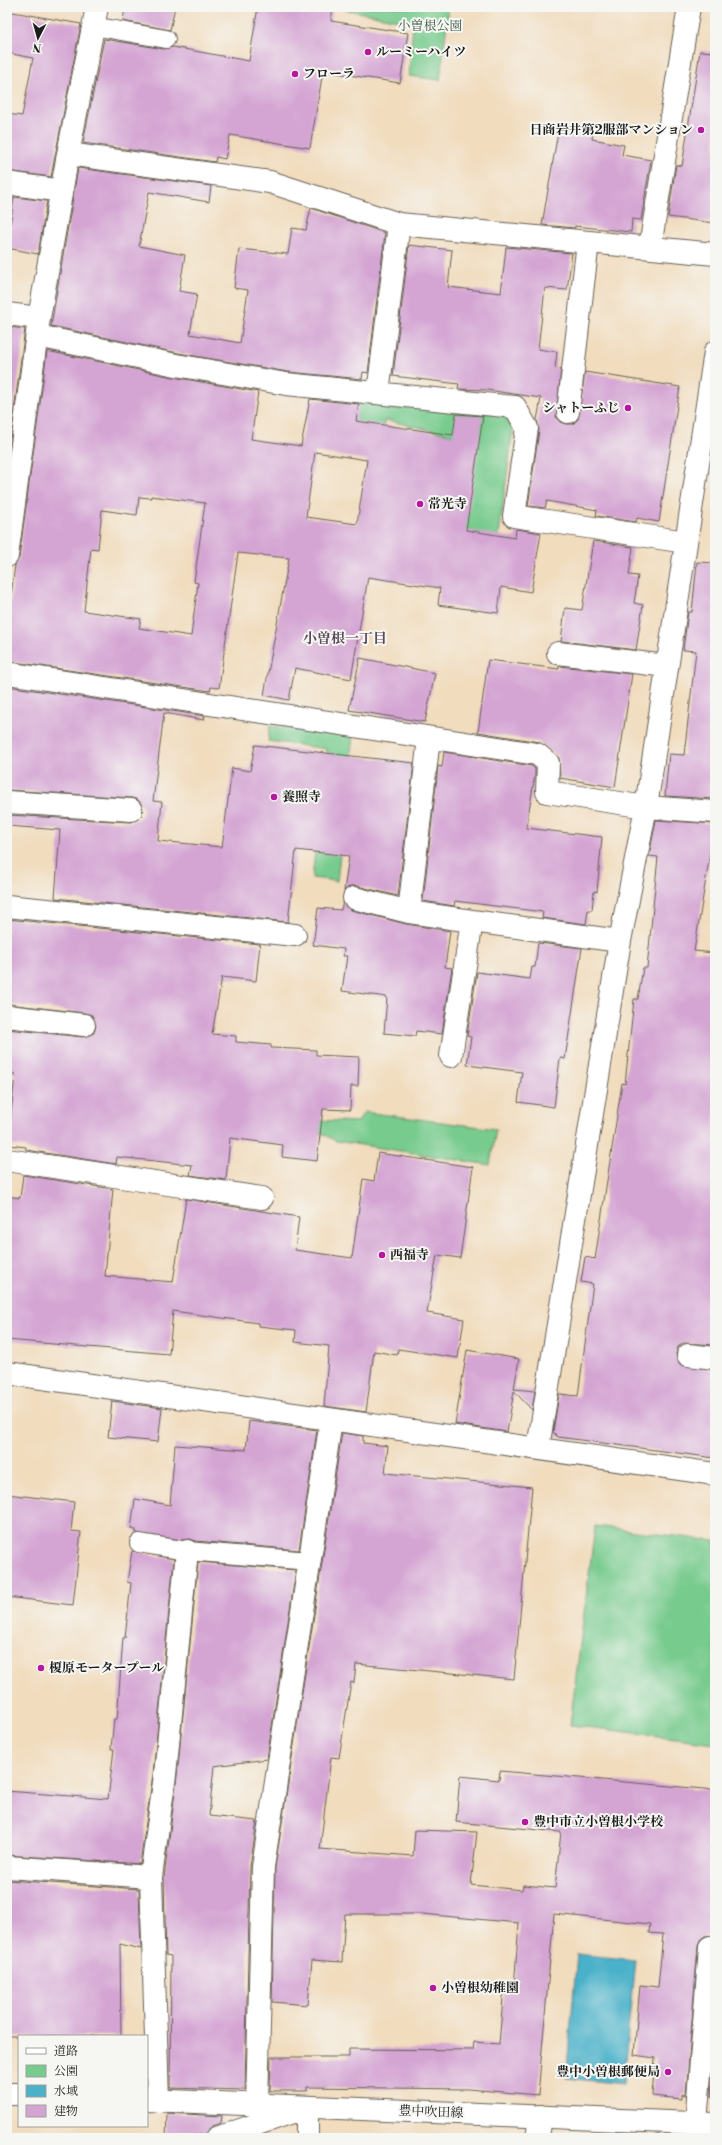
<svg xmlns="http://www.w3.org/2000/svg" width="722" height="2145" font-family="'Libre Bodoni','Noto Serif JP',serif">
  <rect width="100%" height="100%" fill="#f6f6f2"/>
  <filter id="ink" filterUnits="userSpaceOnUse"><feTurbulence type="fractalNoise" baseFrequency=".025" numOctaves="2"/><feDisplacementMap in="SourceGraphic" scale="8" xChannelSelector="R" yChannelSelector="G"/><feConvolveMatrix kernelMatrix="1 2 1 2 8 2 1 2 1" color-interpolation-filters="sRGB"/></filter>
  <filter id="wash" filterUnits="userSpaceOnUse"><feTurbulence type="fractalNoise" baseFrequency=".012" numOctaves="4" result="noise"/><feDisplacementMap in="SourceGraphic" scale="16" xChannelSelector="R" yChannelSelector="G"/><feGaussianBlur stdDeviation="0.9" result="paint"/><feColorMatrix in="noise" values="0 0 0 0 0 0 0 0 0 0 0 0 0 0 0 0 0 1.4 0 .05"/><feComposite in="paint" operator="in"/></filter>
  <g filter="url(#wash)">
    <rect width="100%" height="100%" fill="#f1dcbd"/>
    <path fill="#77cb8d" stroke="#4a7454" d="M 333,7 L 449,7 L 440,80 L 409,76 L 413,23 Z
      M 346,399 L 503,414 L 513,429 L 492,588 L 451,583 L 475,440 L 385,420 L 379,443 L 337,447 Z
      M 270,726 L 353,736 L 337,881 L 312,878 L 327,749 L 268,741 Z
      M 364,1112 L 496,1129 L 490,1165 L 336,1141 L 316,1130 L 317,1120 L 358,1122 Z
      M 595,1526 L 715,1541 L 715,1743 L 570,1725 Z"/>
    <path fill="#4ab1c9" stroke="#336672" d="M 577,1954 L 635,1960 L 623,2084 L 566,2078 Z"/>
    <g id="blocks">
      <path fill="#d4a4d3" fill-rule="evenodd" d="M 125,7 L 175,7 L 170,30 L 123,21 Z
        M 258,7 L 333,7 L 331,21 L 408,33 L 400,83 L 323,71 L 310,148 L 230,135 L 225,159 L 216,157 L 215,162 L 83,143 L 104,39 L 164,49 L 173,47 L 249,61 Z
        M 7,11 L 81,24 L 51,177 L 7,171 L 7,114 L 22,116 L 33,58 L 7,53 Z
        M 700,51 L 715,52 L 715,223 L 668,217 L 676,165 L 682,166 Z
        M 559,126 L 593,131 L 592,139 L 624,145 L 622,155 L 651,160 L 641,220 L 632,219 L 631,232 L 575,226 L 575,228 L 542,225 Z
        M 78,168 L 211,186 L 209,202 L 149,192 L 139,246 L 185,255 L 179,291 L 197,294 L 190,334 L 240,343 L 248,290 L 234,288 L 239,249 L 288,254 L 292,228 L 306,230 L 311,208 L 385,233 L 368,373 L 363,372 L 362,379 L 288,372 L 178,353 L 51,326 Z
        M 14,197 L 47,201 L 38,254 L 7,248 Z
        M 409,245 L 452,250 L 448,287 L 501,293 L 506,247 L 572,253 L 567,290 L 545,288 L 538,349 L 557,352 L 555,368 L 561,369 L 556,417 L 560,422 L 566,424 L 573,424 L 578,419 L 585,372 L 680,387 L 659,522 L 637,518 L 636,522 L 596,516 L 597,510 L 547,501 L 545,508 L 528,506 L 539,430 L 537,420 L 541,398 L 487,390 L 458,389 L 459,384 L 393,376 Z
        M 7,327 L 25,329 L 7,462 Z
        M 47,351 L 173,377 L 258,392 L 251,439 L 301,446 L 310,399 L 359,404 L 356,421 L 453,435 L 456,414 L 483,416 L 466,530 L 515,538 L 516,529 L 541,533 L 531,592 L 501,587 L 498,613 L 438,605 L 440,588 L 368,577 L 351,679 L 295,668 L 289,700 L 264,695 L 289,558 L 238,553 L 219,688 L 211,687 L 210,691 L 7,661 L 7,627 L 15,565 L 19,558 ZM 315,452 L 367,460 L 357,524 L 306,517 ZM 151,496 L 205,503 L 194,582 L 198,583 L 191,636 L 139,628 L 141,619 L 84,611 L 91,548 L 98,549 L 102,510 L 137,515 L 139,497 L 151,498 Z
        M 593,541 L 633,547 L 629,575 L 638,576 L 634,603 L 643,605 L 636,650 L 561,641 L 565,608 L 582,610 Z
        M 697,562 L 715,563 L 715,799 L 665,796 L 669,754 L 684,755 L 696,651 L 683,650 L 688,612 L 692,612 Z
        M 360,658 L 435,673 L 425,722 L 349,710 Z
        M 488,660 L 559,669 L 559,666 L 632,674 L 615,787 L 560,778 L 559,758 L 539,742 L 478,732 Z
        M 7,686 L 205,716 L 204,720 L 164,713 L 153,801 L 162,802 L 158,841 L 222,847 L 232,768 L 250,771 L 255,745 L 414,763 L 398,896 L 357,886 L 350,886 L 344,891 L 349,856 L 296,850 L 288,922 L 55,898 L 60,830 L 7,826 L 7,815 L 131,822 L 141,817 L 143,811 L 142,805 L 138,800 L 132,798 L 7,790 Z
        M 444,752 L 532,766 L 535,769 L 535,775 L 526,828 L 602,837 L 597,892 L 594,891 L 592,910 L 588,910 L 586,924 L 542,918 L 543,912 L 455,901 L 454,906 L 423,901 L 438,766 L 442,767 Z
        M 656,820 L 715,824 L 694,951 L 715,953 L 715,1345 L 683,1343 L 678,1347 L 676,1354 L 677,1360 L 681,1365 L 715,1370 L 715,1458 L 558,1437 L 553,1432 L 559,1394 L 578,1396 L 593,1284 L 581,1282 L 585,1257 L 595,1259 L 622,1083 L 625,1084 L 634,999 L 638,999 L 643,968 L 647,968 L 658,857 L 649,856 Z
        M 343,902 L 351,910 L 406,924 L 450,931 L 445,967 L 452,968 L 442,1034 L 416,1031 L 415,1036 L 384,1033 L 387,997 L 342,991 L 347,956 L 343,956 L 344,949 L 313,945 L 318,908 L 341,910 Z
        M 7,919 L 260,944 L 256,981 L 222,977 L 212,1034 L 236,1036 L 236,1042 L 271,1045 L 271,1048 L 316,1050 L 316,1055 L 359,1057 L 358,1086 L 351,1086 L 350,1110 L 323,1109 L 317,1161 L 282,1157 L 283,1145 L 230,1138 L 226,1180 L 190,1175 L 192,1165 L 117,1157 L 116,1164 L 26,1150 L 26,1147 L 8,1145 L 15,1074 L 7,1073 L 7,1029 L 83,1037 L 94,1033 L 96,1026 L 92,1015 L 85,1013 L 7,1004 Z
        M 538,943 L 582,948 L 565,1059 L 560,1058 L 554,1107 L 518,1102 L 522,1072 L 467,1065 L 471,1037 L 467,1036 L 477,972 L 530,979 L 532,967 L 535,967 Z
        M 378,1153 L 473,1167 L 460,1258 L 437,1255 L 427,1313 L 464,1319 L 458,1358 L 398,1349 L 397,1355 L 374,1351 L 366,1412 L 324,1406 L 329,1346 L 295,1342 L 296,1330 L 258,1326 L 258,1323 L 173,1311 L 169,1354 L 7,1340 L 7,1196 L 20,1198 L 23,1175 L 113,1189 L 105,1276 L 173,1282 L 186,1199 L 299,1217 L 295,1250 L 352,1258 L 363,1179 L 374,1181 Z
        M 467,1350 L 519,1359 L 514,1389 L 535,1391 L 532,1410 L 514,1391 L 507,1432 L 455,1424 Z
        M 112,1401 L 162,1408 L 158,1442 L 108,1437 Z
        M 249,1421 L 317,1430 L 299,1550 L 195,1541 L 189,1539 L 182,1540 L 136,1533 L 136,1530 L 131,1529 L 135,1499 L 170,1505 L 175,1445 L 246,1450 Z
        M 342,1433 L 363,1436 L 363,1443 L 388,1446 L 385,1473 L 532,1487 L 514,1679 L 356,1664 L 354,1683 L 351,1682 L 339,1758 L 331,1757 L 320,1849 L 413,1856 L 415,1830 L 477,1832 L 471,1885 L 522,1890 L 523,1885 L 555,1888 L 561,1832 L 456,1822 L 460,1776 L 499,1780 L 500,1771 L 715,1790 L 715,1935 L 705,1936 L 700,1940 L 698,1946 L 686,2095 L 682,2094 L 682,2099 L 652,2096 L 655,2058 L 634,2055 L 640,1985 L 658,1987 L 663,1934 L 649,1933 L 650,1924 L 554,1914 L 538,2095 L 468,2089 L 307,2087 L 307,2091 L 270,2091 L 271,2057 L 349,2057 L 349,2049 L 473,2050 L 474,2042 L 499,2044 L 504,1987 L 514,1988 L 519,1923 L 422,1914 L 345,1914 L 342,1962 L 312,1960 L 308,2005 L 272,2002 L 275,1868 Z
        M 7,1494 L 74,1502 L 71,1531 L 81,1532 L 73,1605 L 7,1597 Z
        M 132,1551 L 174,1559 L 153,1774 L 140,1864 L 7,1855 L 7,1791 L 108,1799 L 114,1749 L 111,1749 L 114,1719 L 117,1719 L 123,1638 L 125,1638 L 131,1583 L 127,1582 Z
        M 198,1562 L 296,1570 L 267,1759 L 214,1766 L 209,1816 L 257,1821 L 250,1867 L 245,2090 L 170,2088 L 171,1956 L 166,1955 L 164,1878 L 177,1776 Z
        M 7,1880 L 139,1889 L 141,1949 L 120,1944 L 121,2036 L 7,2036 Z
        M 715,2042 L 715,2098 L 711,2097 Z
        M 167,2113 L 222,2116 L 221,2123 L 213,2126 L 206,2134 L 182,2138 L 166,2138 Z"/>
    </g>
  </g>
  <g filter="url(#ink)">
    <use href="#blocks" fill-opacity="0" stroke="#675f54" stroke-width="1"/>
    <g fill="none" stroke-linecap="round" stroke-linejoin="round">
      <g stroke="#675f54" stroke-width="20">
        <path id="lane" d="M 93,26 L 166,39
          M 139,1543 L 187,1551 L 310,1561"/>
      </g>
      <g stroke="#675f54" stroke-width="24">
        <path id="street" d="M 68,154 L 270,182 L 399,224 L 715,254
          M 7,183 L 62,191
          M 650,247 L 689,7
          M 7,314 L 39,318
          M 38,336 L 176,365 L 286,384 L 515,407 L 527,428 L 514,516 L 686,542
          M 378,393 L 399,224
          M 568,412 L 588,242
          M 7,556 L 39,318 L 68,154 L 97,7
          M 558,653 L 667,666
          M 7,673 L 537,754 L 548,763 L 547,792 L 646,807 L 715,812
          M 7,802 L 131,810
          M 354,898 L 409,912 L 472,921
          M 7,906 L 295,935
          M 409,912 L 429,738
          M 7,1016 L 84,1025
          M 451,1056 L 472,921 L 620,941
          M 7,1160 L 262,1198
          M 688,1355 L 715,1358
          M 7,1373 L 715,1474
          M 538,1448 L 620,941 L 646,807 L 715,352
          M 7,1867 L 151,1877
          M 158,2101 L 151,1877 L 165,1775 L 187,1551
          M 257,2105 L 263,1867 L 331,1421
          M 217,2138 L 307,2107 L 307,2138
          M 537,2138 L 540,2116
          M 705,2138 L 696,2123 L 710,1947 L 715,1948"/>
      </g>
      <g stroke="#675f54" stroke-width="24">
        <path id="secondary" d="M 7,2094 L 19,2094
          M 147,2100 L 715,2124"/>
      </g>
      <use href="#lane" stroke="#fff" stroke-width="18"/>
      <use href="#street" stroke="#fff" stroke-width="22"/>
      <use href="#secondary" stroke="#fff" stroke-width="22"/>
    </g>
  </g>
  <g fill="#b5179e" stroke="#f6f6f2" stroke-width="1.5">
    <circle cx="368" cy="52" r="4"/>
    <circle cx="295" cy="74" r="4"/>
    <circle cx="701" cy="130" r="4"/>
    <circle cx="628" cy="408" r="4"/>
    <circle cx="420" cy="504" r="4"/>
    <circle cx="274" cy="797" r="4"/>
    <circle cx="382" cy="1255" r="4"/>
    <circle cx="41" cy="1668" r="4"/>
    <circle cx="525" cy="1822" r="4"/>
    <circle cx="433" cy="1988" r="4"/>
    <circle cx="668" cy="2072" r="4"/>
  </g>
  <g text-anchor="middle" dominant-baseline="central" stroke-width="4" stroke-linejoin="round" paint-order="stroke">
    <g font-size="13" fill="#3c5944" stroke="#f6f6f2">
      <text x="430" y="26">小曽根公園</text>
    </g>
    <g font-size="13" font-weight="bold" fill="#1c1c1c" stroke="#f6f6f2" text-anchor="start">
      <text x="376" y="52">ルーミーハイツ</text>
      <text x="303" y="74">フローラ</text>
      <text x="693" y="130" text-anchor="end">日商岩井第2服部マンション</text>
      <text x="620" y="408" text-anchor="end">シャトーふじ</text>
      <text x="428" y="504">常光寺</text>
      <text x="282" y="797">養照寺</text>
      <text x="390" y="1255">西福寺</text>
      <text x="49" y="1668">榎原モータープール</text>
      <text x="533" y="1822">豊中市立小曽根小学校</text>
      <text x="441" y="1988">小曽根幼稚園</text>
      <text x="660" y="2072" text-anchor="end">豊中小曽根郵便局</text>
    </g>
    <g font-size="13" fill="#1c1c1c" stroke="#f6f6f2">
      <text transform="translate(431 2112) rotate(2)">豊中吹田線</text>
    </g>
    <g font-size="14" font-weight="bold" fill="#5c4c5c" stroke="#f6f6f2">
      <text x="345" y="639">小曽根一丁目</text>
    </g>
  </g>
  <rect width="722" height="2145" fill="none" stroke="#f6f6f2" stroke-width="24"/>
  <rect x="18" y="2035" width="130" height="92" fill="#f6f6f2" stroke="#9f9f9c"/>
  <rect x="26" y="2048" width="20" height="6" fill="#ffffff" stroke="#9f9f9c"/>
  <text x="54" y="2055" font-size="12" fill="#1c1c1c">道路</text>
  <rect x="26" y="2065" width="20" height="12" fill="#77cb8d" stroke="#9f9f9c"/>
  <text x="54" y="2075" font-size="12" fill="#1c1c1c">公園</text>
  <rect x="26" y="2085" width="20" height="12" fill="#4ab1c9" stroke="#9f9f9c"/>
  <text x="54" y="2095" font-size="12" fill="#1c1c1c">水域</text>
  <rect x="26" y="2105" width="20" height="12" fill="#d4a4d3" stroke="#9f9f9c"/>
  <text x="54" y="2115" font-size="12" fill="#1c1c1c">建物</text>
  <g transform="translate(38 38) rotate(186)" stroke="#f6f6f2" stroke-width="3" paint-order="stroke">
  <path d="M0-3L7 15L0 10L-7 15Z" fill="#1c1c1c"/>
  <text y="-6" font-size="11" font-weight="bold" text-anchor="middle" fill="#1c1c1c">N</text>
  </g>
</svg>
